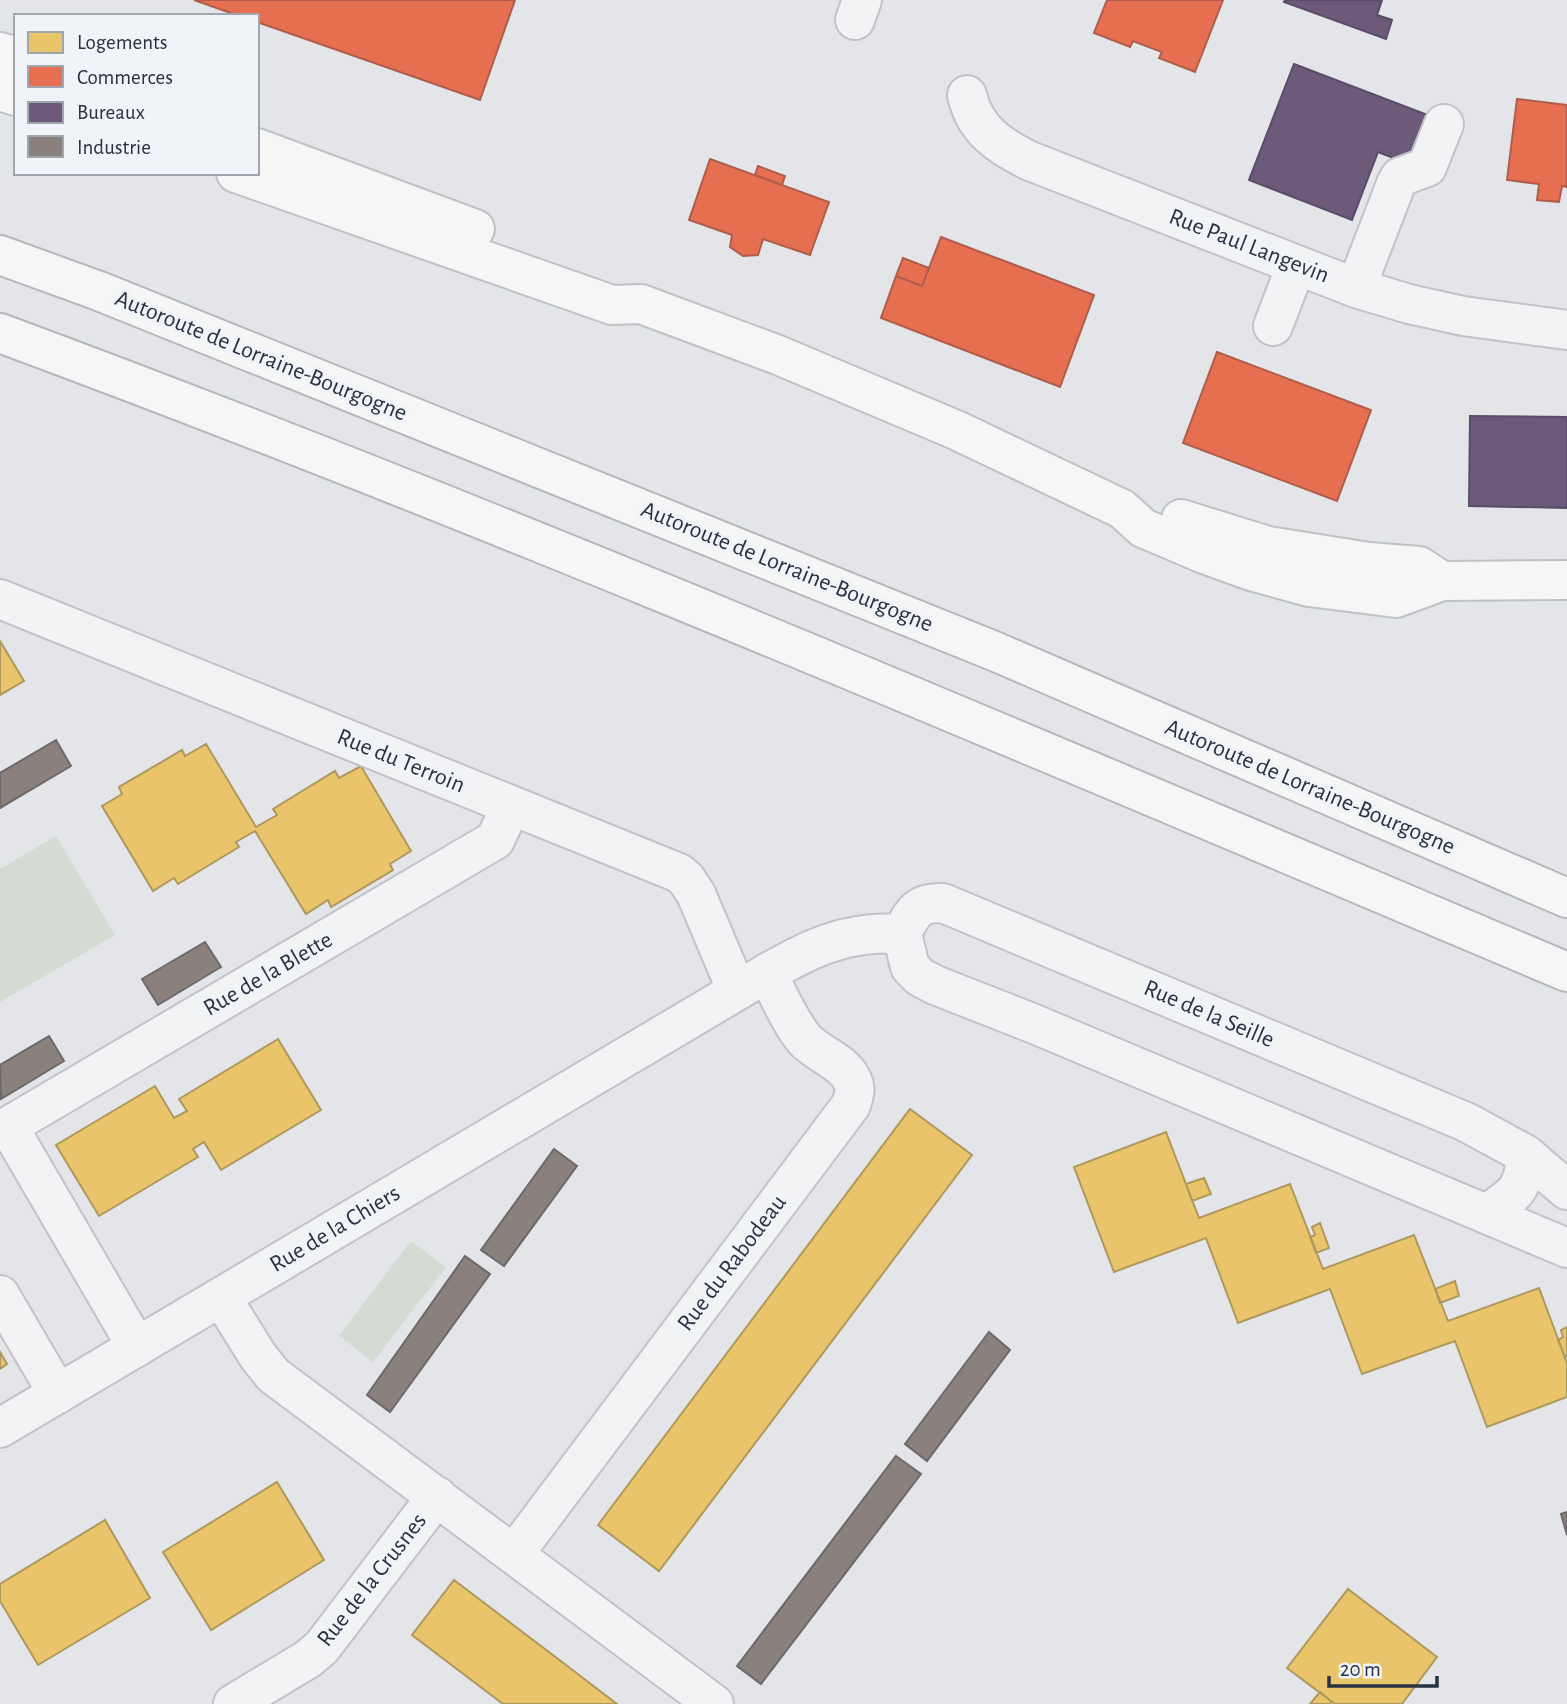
<svg xmlns="http://www.w3.org/2000/svg" width="1567" height="1704" font-family="'Alegreya Sans',sans-serif">
  <rect width="100%" height="100%" fill="#e3e5e8"/>
  <path fill="#d3dbd3" d="M 56,836 L 115,935 L 0,1002 L 0,869 Z
    M 411,1241 L 446,1267 L 373,1362 L 339,1336 Z"/>
  <path fill="#e9c46a" stroke="#af985e" stroke-width="2" d="M 0,641 L 24,681 L 0,695 Z
    M 206,744 L 256,827 L 277,815 L 273,809 L 335,771 L 339,778 L 361,766 L 411,851 L 390,864 L 393,870 L 331,907 L 328,900 L 306,914 L 255,831 L 236,842 L 239,847 L 178,884 L 174,878 L 153,891 L 102,806 L 122,794 L 119,787 L 182,750 L 185,756 Z
    M 278,1039 L 321,1110 L 221,1170 L 204,1142 L 193,1149 L 198,1157 L 99,1216 L 56,1145 L 155,1086 L 174,1118 L 187,1111 L 179,1099 Z
    M 910,1109 L 972,1155 L 659,1571 L 598,1525 Z
    M 1166,1132 L 1199,1218 L 1290,1184 L 1323,1269 L 1414,1235 L 1448,1321 L 1539,1288 L 1567,1363 L 1567,1397 L 1487,1427 L 1455,1341 L 1362,1374 L 1330,1289 L 1238,1323 L 1206,1238 L 1114,1272 L 1074,1167 Z
    M 1204,1178 L 1211,1194 L 1192,1201 L 1186,1184 Z
    M 1320,1223 L 1329,1248 L 1316,1253 L 1310,1237 L 1315,1235 L 1312,1227 Z
    M 1455,1281 L 1459,1296 L 1440,1303 L 1435,1289 Z
    M 1567,1327 L 1567,1356 L 1565,1357 L 1558,1340 L 1563,1337 L 1561,1330 Z
    M 0,1352 L 7,1364 L 0,1369 Z
    M 277,1482 L 324,1560 L 211,1630 L 163,1552 Z
    M 105,1520 L 150,1598 L 38,1665 L 0,1601 L 0,1584 Z
    M 454,1580 L 566,1665 L 617,1704 L 503,1704 L 412,1635 Z
    M 1348,1589 L 1437,1657 L 1402,1704 L 1335,1704 L 1287,1668 Z
    M 1320,1692 L 1332,1702 L 1330,1704 L 1310,1704 Z"/>
  <path fill="#e76f51" stroke="#ae5d4c" stroke-width="2" d="M 194,0 L 515,0 L 480,100 L 257,22 L 257,16 L 239,16 Z
    M 1107,0 L 1223,0 L 1195,72 L 1159,58 L 1162,52 L 1133,41 L 1130,47 L 1094,33 Z
    M 1517,99 L 1567,105 L 1567,187 L 1562,186 L 1559,202 L 1537,200 L 1539,184 L 1507,180 Z
    M 710,159 L 829,202 L 810,255 L 763,239 L 758,255 L 743,256 L 730,247 L 732,235 L 689,220 Z
    M 758,166 L 785,176 L 782,185 L 755,175 Z
    M 941,237 L 1094,295 L 1060,387 L 881,318 L 896,276 L 922,286 Z
    M 903,258 L 929,268 L 922,286 L 896,276 Z
    M 1217,352 L 1371,410 L 1337,501 L 1183,443 Z"/>
  <path fill="#6d597a" stroke="#594d69" stroke-width="2" d="M 1285,0 L 1382,0 L 1377,15 L 1392,20 L 1386,39 L 1284,2 Z
    M 1294,64 L 1433,117 L 1414,166 L 1378,152 L 1352,220 L 1249,180 Z
    M 1470,416 L 1567,417 L 1567,508 L 1469,506 Z"/>
  <path fill="#8a817c" stroke="#6d696a" stroke-width="2" d="M 56,740 L 71,766 L 0,808 L 0,773 Z
    M 205,942 L 221,967 L 158,1005 L 142,979 Z
    M 49,1036 L 64,1061 L 1,1099 L 0,1065 Z
    M 554,1149 L 577,1166 L 504,1266 L 481,1250 Z
    M 465,1256 L 490,1274 L 390,1412 L 367,1395 Z
    M 989,1332 L 1010,1350 L 927,1461 L 905,1444 Z
    M 896,1456 L 921,1474 L 761,1684 L 737,1666 Z
    M 1567,1512 L 1567,1535 L 1561,1514 Z"/>
  <g fill="none" stroke-linecap="round" stroke-linejoin="round">
    <g stroke="#c1c3c6" stroke-width="42">
      <path id="minor" d="M 855,20 L 862,0
        M 967,95 C 975,130 999,146 1030,161 L 1356,288 L 1409,304 L 1463,316 L 1567,330
        M 1356,288 L 1396,184 L 1400,177 L 1427,167 L 1444,124
        M 1273,326 L 1296,266
        M 0,599 L 679,873 L 686,879 L 696,894 L 737,991
        M 8,1126 L 137,1347
        M 0,1131 L 495,840 L 511,806
        M 1567,1190 L 1525,1154 L 1466,1122 L 943,903 C 917,902 913,912 902,933 L 910,967 L 920,977 L 935,985 L 1032,1023 L 1567,1248
        M 1486,1214 C 1513,1196 1526,1189 1525,1154
        M 0,1295 L 58,1394
        M 221,1297 L 258,1356 L 273,1375 L 714,1704
        M 0,1428 L 767,973 C 796,957 824,941 858,936 C 872,933 887,934 902,933
        M 514,1554 L 851,1105 C 854,1095 857,1088 851,1078 C 842,1061 818,1054 805,1040 C 789,1021 779,995 767,973
        M 233,1704 L 308,1659 L 322,1647 L 437,1496"/>
    </g>
    <g stroke="#bfc2c5" stroke-width="42">
      <path id="major" d="M 0,52 L 16,57
        M 0,91 L 16,96
        M 257,148 L 475,229
        M 236,173 L 612,305 L 641,304 L 778,355 L 956,430 L 1122,509 L 1143,528 L 1204,554 L 1251,571 L 1309,587 L 1396,598 L 1442,581 L 1567,580
        M 1181,519 L 1268,546 L 1369,562 L 1419,566 L 1442,581"/>
    </g>
    <g stroke="#b5b8bc" stroke-width="42">
      <path id="highway" d="M 0,255 L 99,291 L 994,651 L 1567,898
        M 0,333 C 529,529 1047,753 1567,972"/>
    </g>
    <use href="#minor" stroke="#f2f3f5" stroke-width="38"/>
    <use href="#major" stroke="#f6f6f7" stroke-width="38"/>
    <use href="#highway" stroke="#f6f6f7" stroke-width="38"/>
  </g>
  <g text-anchor="middle" dominant-baseline="central" stroke-width="7" stroke-linejoin="round" paint-order="stroke">
    <g font-size="24" fill="#293241" stroke="#f0f3f7">
      <text transform="translate(1249 246) rotate(21)">Rue Paul Langevin</text>
      <text transform="translate(261 356) rotate(22)">Autoroute de Lorraine-Bourgogne</text>
      <text transform="translate(787 567) rotate(22)">Autoroute de Lorraine-Bourgogne</text>
      <text transform="translate(401 761) rotate(22)">Rue du Terroin</text>
      <text transform="translate(1310 787) rotate(23)">Autoroute de Lorraine-Bourgogne</text>
      <text transform="translate(268 974) rotate(-30)">Rue de la Blette</text>
      <text transform="translate(1209 1014) rotate(23)">Rue de la Seille</text>
      <text transform="translate(335 1229) rotate(-31)">Rue de la Chiers</text>
      <text transform="translate(732 1263) rotate(-53)">Rue du Rabodeau</text>
      <text transform="translate(372 1580) rotate(-52)">Rue de la Crusnes</text>
    </g>
  </g>
  <rect x="14" y="14" width="245" height="161" fill="#f0f3f7" stroke="#a0a6ae" stroke-width="2"/>
  <rect x="28" y="32" width="35" height="21" fill="#e9c46a" stroke="#a0a6ae" stroke-width="2"/>
  <text x="77" y="49" font-size="21" fill="#293241">Logements</text>
  <rect x="28" y="66" width="35" height="21" fill="#e76f51" stroke="#a0a6ae" stroke-width="2"/>
  <text x="77" y="84" font-size="21" fill="#293241">Commerces</text>
  <rect x="28" y="102" width="35" height="21" fill="#6d597a" stroke="#a0a6ae" stroke-width="2"/>
  <text x="77" y="119" font-size="21" fill="#293241">Bureaux</text>
  <rect x="28" y="136" width="35" height="21" fill="#8a817c" stroke="#a0a6ae" stroke-width="2"/>
  <text x="77" y="154" font-size="21" fill="#293241">Industrie</text>
  <path d="M1329 1676v10h108v-10" fill="none" stroke="#293241" stroke-width="3.5"/>
  <text x="1340" y="1676" font-size="21" fill="#293241" stroke="#f0f3f7" stroke-width="5" paint-order="stroke">20 m</text>
</svg>
